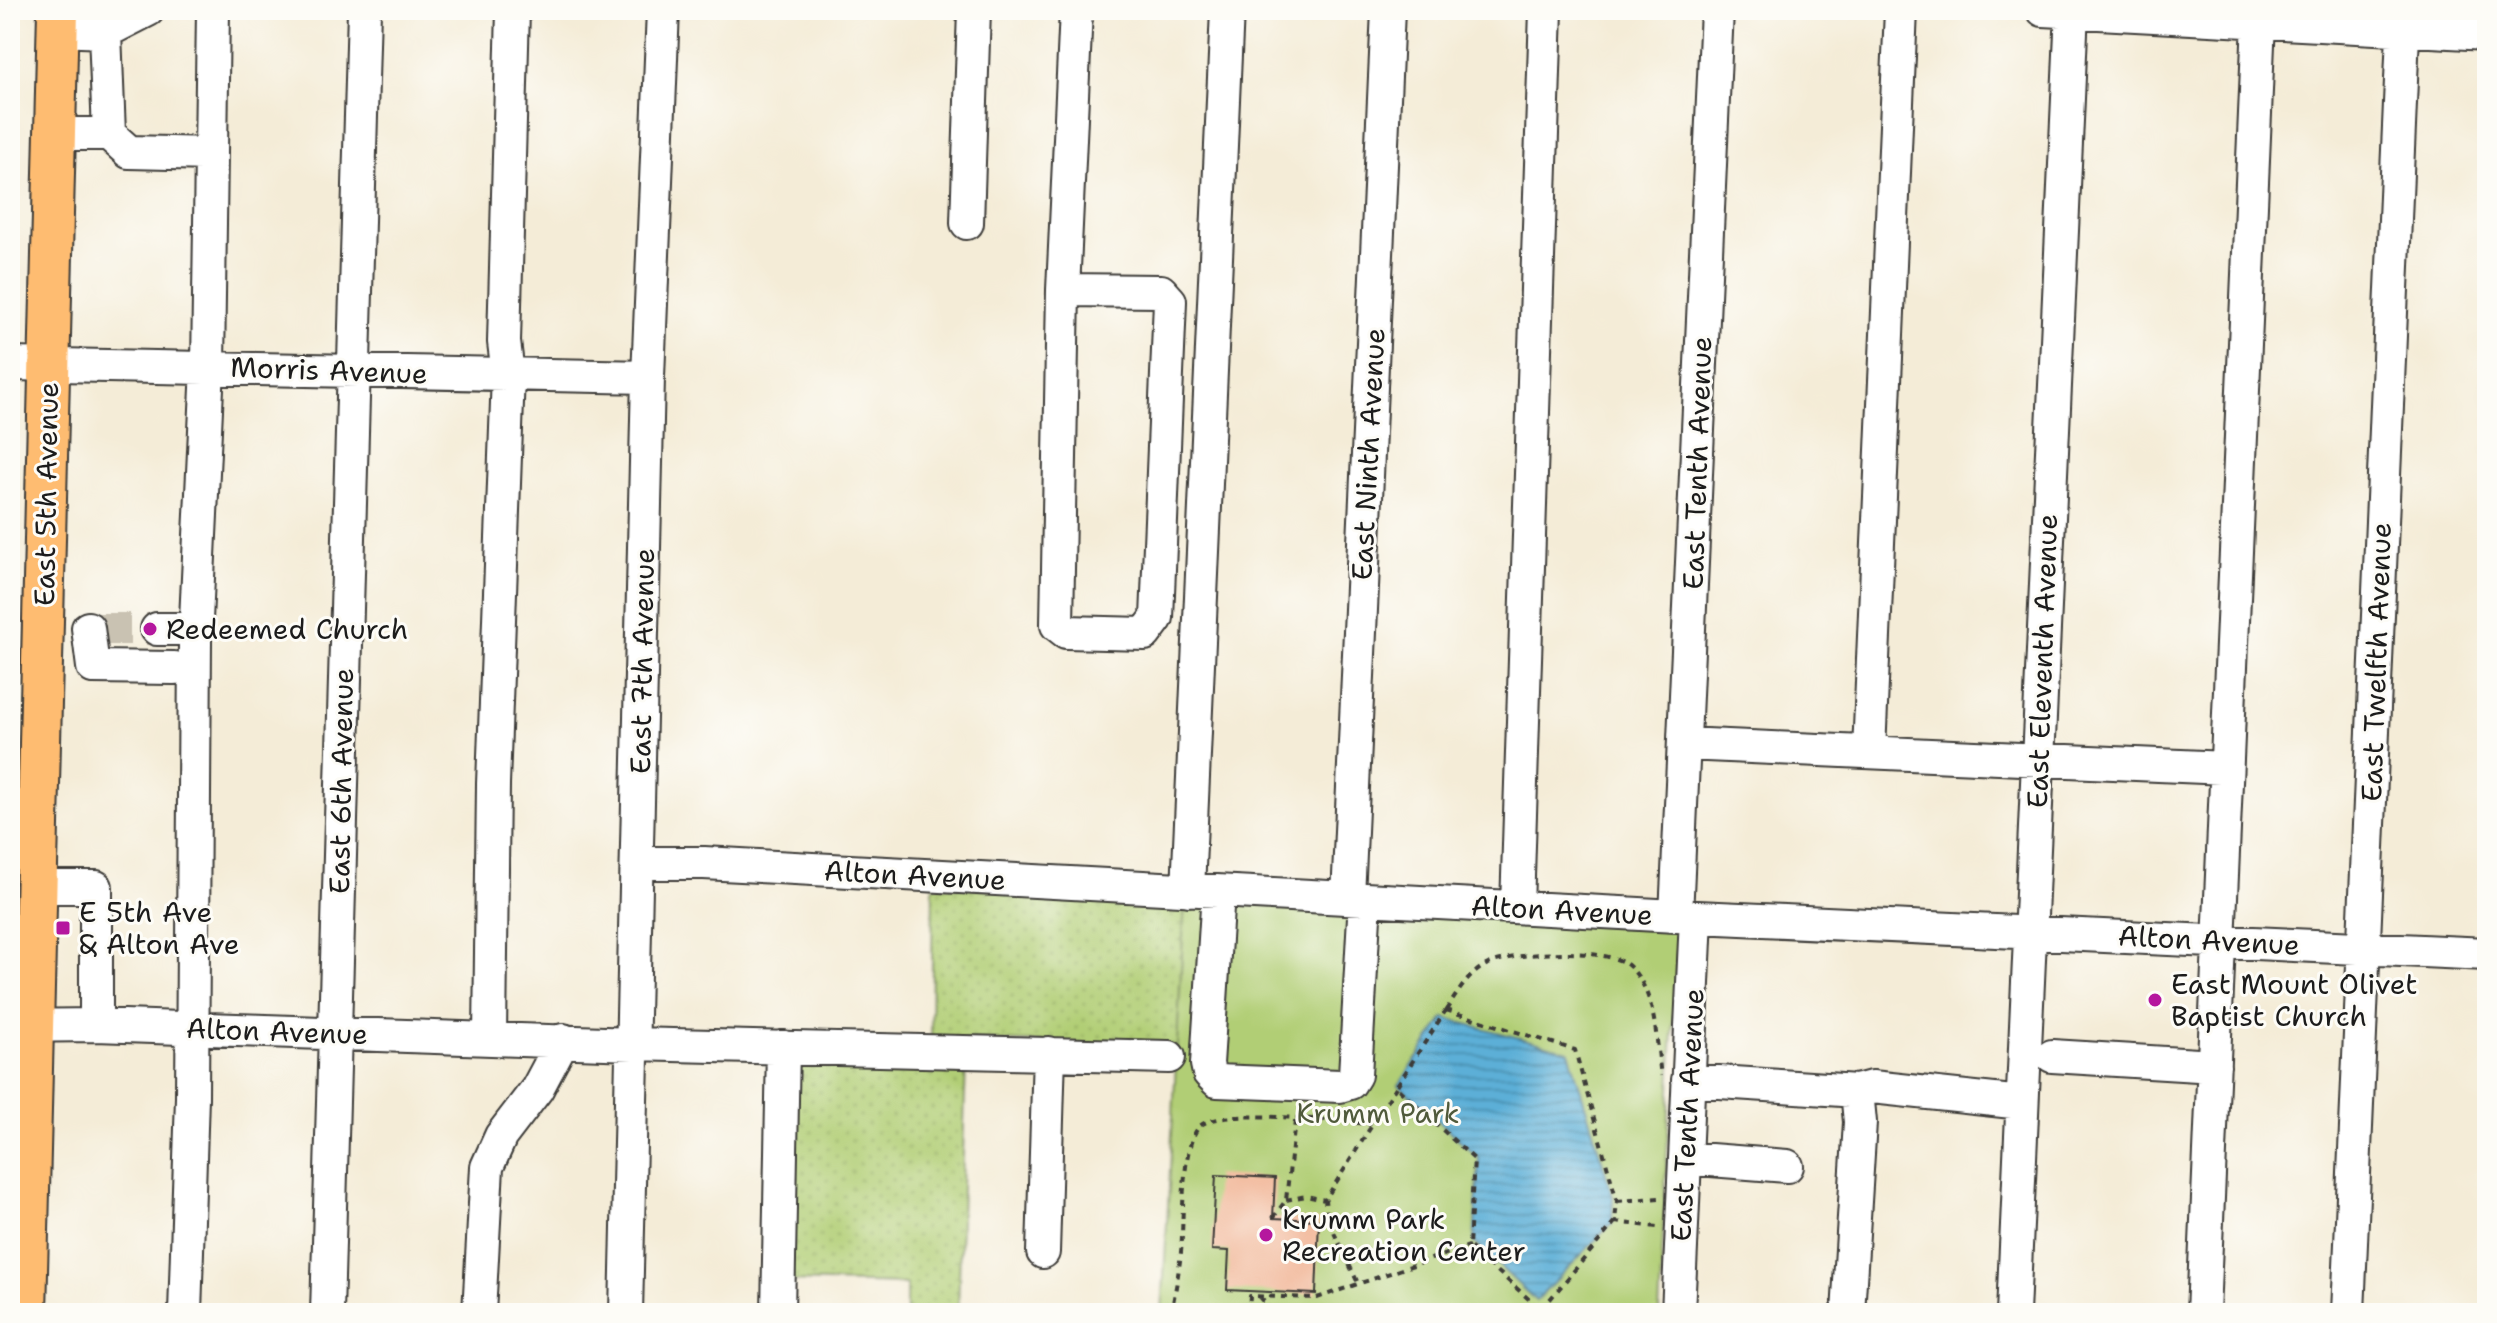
<svg xmlns="http://www.w3.org/2000/svg" width="2497" height="1323" font-family="'Shantell Sans',sans-serif">
  <defs>
    <pattern id="grass-dots" width="8" height="8" patternUnits="userSpaceOnUse" patternTransform="scale(2)"><rect width="8" height="8" fill="#b1ce75"/><path d="M2 2h.1M6 6h.1" fill="none" stroke="#98b065" stroke-width="1.8" stroke-linecap="round"/></pattern>
    <pattern id="water-rules" width="6" height="5" patternUnits="userSpaceOnUse" patternTransform="scale(2)"><rect width="6" height="5" fill="#5bafd7"/><path d="M0 2.5h6" fill="none" stroke="#4a8eae"/></pattern>
  </defs>
  <rect width="100%" height="100%" fill="#fdfcf7"/>
  <filter id="ink" filterUnits="userSpaceOnUse"><feTurbulence type="fractalNoise" baseFrequency=".0125" numOctaves="2"/><feDisplacementMap in="SourceGraphic" scale="16" xChannelSelector="R" yChannelSelector="G"/><feConvolveMatrix kernelMatrix="1 2 1 2 8 2 1 2 1" color-interpolation-filters="sRGB"/></filter>
  <filter id="wash" filterUnits="userSpaceOnUse"><feTurbulence type="fractalNoise" baseFrequency=".006" numOctaves="4" result="noise"/><feDisplacementMap in="SourceGraphic" scale="32" xChannelSelector="R" yChannelSelector="G"/><feGaussianBlur stdDeviation="1.8" result="paint"/><feColorMatrix in="noise" values="0 0 0 0 0 0 0 0 0 0 0 0 0 0 0 0 0 1.4 0 .05"/><feComposite in="paint" operator="in"/></filter>
  <g filter="url(#wash)">
    <rect width="100%" height="100%" fill="#f4ecd7"/>
    <path fill="url(#grass-dots)" stroke="#667548" stroke-width="2" d="M 933,886 L 1185,900 L 1178,1047 L 931,1039 Z
      M 794,1057 L 966,1062 L 958,1313 L 906,1313 L 906,1284 L 787,1281 Z"/>
    <path fill="#b1ce75" stroke="#667548" stroke-width="2" d="M 1185,900 L 1678,929 L 1659,1313 L 1162,1313 Z"/>
    <path fill="url(#water-rules)" stroke="#3c667a" stroke-width="2" d="M 1444,1018 L 1569,1051 L 1613,1197 L 1612,1223 L 1536,1301 L 1474,1242 L 1479,1158 L 1399,1085 Z"/>
    <g id="blocks">
      <path fill="#f1b494" d="M 1216,1175 L 1275,1178 L 1273,1218 L 1319,1220 L 1316,1294 L 1227,1290 L 1229,1251 L 1212,1250 Z"/>
    </g>
  </g>
  <g filter="url(#ink)">
    <use href="#blocks" fill-opacity="0" stroke="#3c3b38" stroke-width="2"/>
    <g fill="none" stroke-linecap="round" stroke-linejoin="round">
      <path stroke="#c9c2b2" stroke-width="32" stroke-dasharray="32 16" stroke-linecap="butt" d="M 98,629 L 157,629"/>
      <g stroke="#3c3b38" stroke-width="36">
        <path id="minor" d="M 2043,10 L 2487,34
          M 57,30 L 105,32 L 109,134
          M 105,32 L 148,10
          M 54,134 L 109,134 L 129,152 L 211,154
          M 967,223 L 974,10
          M 1063,290 L 1161,291 L 1170,301 L 1157,618 L 1145,634 L 1066,632 L 1057,625 L 1063,290 L 1076,10
          M 10,364 L 648,377
          M 88,628 L 93,667 L 174,668
          M 157,629 L 195,629
          M 1684,744 L 2226,768
          M 1869,752 L 1901,10
          M 637,863 L 704,863 L 1676,916 L 2487,954
          M 36,887 L 96,887 L 96,1025
          M 1188,890 L 1227,10
          M 1218,892 L 1207,1064 L 1209,1073 L 1217,1081 L 1340,1086 L 1350,1083 L 1355,1075 L 1365,899
          M 1348,898 L 1388,10
          M 1517,907 L 1546,10
          M 1676,916 L 1717,10
          M 10,1026 L 96,1025 L 633,1044 L 1169,1057
          M 490,1037 L 493,784 L 508,374 L 504,342 L 513,10
          M 2052,1056 L 2214,1066
          M 1688,1080 L 1857,1091
          M 1685,1158 L 1787,1166
          M 1043,1252 L 1049,1053
          M 185,1313 L 192,1097 L 195,641 L 208,367 L 213,10
          M 327,1313 L 364,10
          M 479,1313 L 487,1167 L 501,1136 L 537,1089 L 563,1040
          M 626,1313 L 648,377 L 663,10
          M 778,1313 L 783,1047
          M 1678,1313 L 1696,917
          M 1848,1313 L 1860,1122 L 1857,1091 L 1872,1087 L 2022,1103
          M 2013,1313 L 2072,10
          M 2203,1313 L 2259,21
          M 2348,1313 L 2404,10"/>
      </g>
      <g stroke="#3c3b38" stroke-width="44">
        <path id="major" d="M 26,1313 L 58,10"/>
      </g>
      <path stroke="#3c3b38" stroke-width="4" stroke-dasharray="6 6" stroke-linecap="butt" d="M 1446,1010 L 1575,1050 L 1617,1201 L 1615,1222 L 1541,1310 L 1469,1246 L 1474,1159 L 1396,1087 Z
        M 1446,1010 C 1457,994 1468,974 1486,965 C 1512,952 1607,946 1629,966 C 1657,992 1656,1042 1661,1076
        M 1286,1200 L 1306,1196 L 1325,1200
        M 1617,1201 L 1659,1198
        M 1273,1218 L 1286,1200 L 1295,1121
        M 1615,1222 L 1657,1227
        M 1357,1281 L 1327,1218 L 1325,1200 L 1396,1087
        M 1260,1297 L 1274,1313
        M 1171,1313 C 1175,1293 1179,1272 1181,1252 C 1184,1223 1180,1145 1200,1126 C 1220,1107 1340,1122 1371,1124
        M 1249,1313 L 1250,1296 L 1317,1298 L 1469,1246"/>
      <use href="#minor" stroke="#fff" stroke-width="32"/>
      <use href="#major" stroke="#febc71" stroke-width="40"/>
    </g>
  </g>
  <g fill="#b5179e" stroke="#fdfcf7" stroke-width="3">
    <circle cx="150" cy="629" r="8"/>
    <rect x="55" y="920" width="16" height="16" rx="4"/>
    <circle cx="2155" cy="1000" r="8"/>
    <circle cx="1266" cy="1235" r="8"/>
  </g>
  <g text-anchor="middle" dominant-baseline="central" stroke-width="6" stroke-linejoin="round" paint-order="stroke">
    <g font-size="28" fill="#1c1c1c" stroke="#fdfcf7">
      <text transform="translate(329 370) rotate(2)">Morris Avenue</text>
      <text transform="translate(1368 454) rotate(-87)">East Ninth Avenue</text>
      <text transform="translate(1697 463) rotate(-88)">East Tenth Avenue</text>
      <text transform="translate(46 494) rotate(-89)">East 5th Avenue</text>
      <text transform="translate(642 661) rotate(-89)">East 7th Avenue</text>
      <text transform="translate(2042 661) rotate(-88)">East Eleventh Avenue</text>
      <text transform="translate(2376 662) rotate(-88)">East Twelfth Avenue</text>
      <text transform="translate(341 781) rotate(-89)">East 6th Avenue</text>
      <text transform="translate(915 875) rotate(3)">Alton Avenue</text>
      <text transform="translate(1562 910) rotate(3)">Alton Avenue</text>
      <text transform="translate(2209 940) rotate(3)">Alton Avenue</text>
      <text transform="translate(277 1031) rotate(2)">Alton Avenue</text>
      <text transform="translate(1687 1115) rotate(-87)">East Tenth Avenue</text>
    </g>
    <g font-size="28" fill="#1c1c1c" stroke="#fdfcf7" text-anchor="start">
      <text x="166" y="629">Redeemed Church</text>
      <text x="79" y="912">E 5th Ave<tspan x="79" dy="32">&amp; Alton Ave</tspan></text>
      <text x="2171" y="984">East Mount Olivet<tspan x="2171" dy="32">Baptist Church</tspan></text>
      <text x="1282" y="1219">Krumm Park<tspan x="1282" dy="32">Recreation Center</tspan></text>
    </g>
    <g font-size="28" fill="#505a3b" stroke="#fdfcf7">
      <text x="1378" y="1113">Krumm Park</text>
    </g>
  </g>
  <rect width="2497" height="1323" fill="none" stroke="#fdfcf7" stroke-width="40"/>
</svg>
